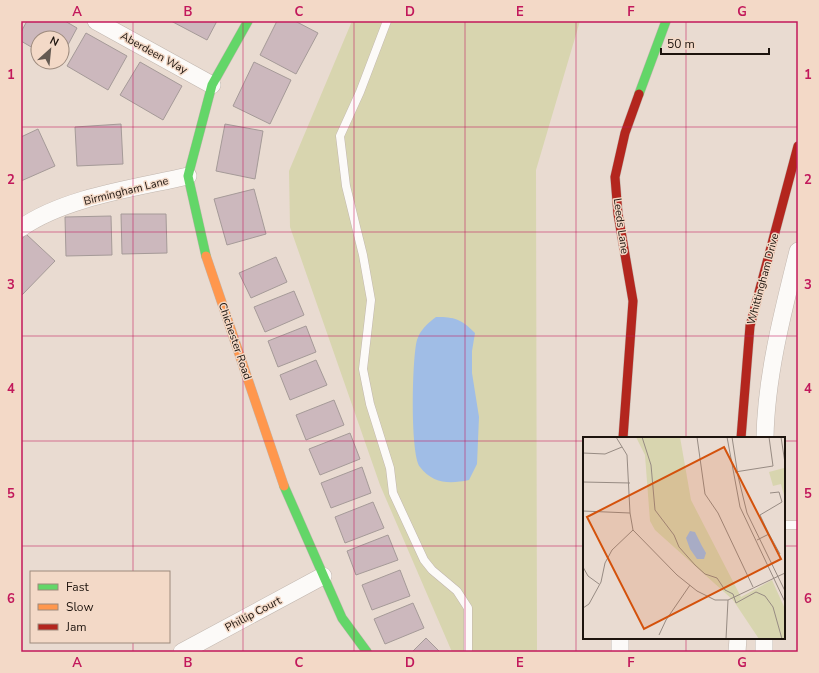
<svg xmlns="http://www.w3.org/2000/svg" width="819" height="673" font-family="'Nunito Sans',sans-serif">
  <rect width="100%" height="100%" fill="#e9dbd1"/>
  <path fill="#d8d5af" d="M 352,21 L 580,21 L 536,170 L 537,652 L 452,652 L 380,485 L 290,227 L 289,171 Z"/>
  <path fill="#a0bde6" d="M 436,317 C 455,317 461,319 475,333 L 472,351 L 472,373 L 479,417 L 477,464 L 469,480 C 450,484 433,484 420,467 C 410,454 412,357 417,340 C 420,330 428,323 436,317 Z"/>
  <path fill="#ccb8bd" stroke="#a59a98" d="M 27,21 L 65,21 L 77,28 L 62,56 L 62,38 L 38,38 L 38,51 L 21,41 L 21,32 Z
    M 171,21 L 217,21 L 207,40 Z
    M 277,21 L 295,21 L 318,33 L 296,74 L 260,55 Z
    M 86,33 L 127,56 L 108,90 L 67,66 Z
    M 140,62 L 182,86 L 163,120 L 120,95 Z
    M 254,62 L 291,80 L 270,124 L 233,106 Z
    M 121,124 L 123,164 L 77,166 L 75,127 Z
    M 225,124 L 263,131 L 255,179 L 216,171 Z
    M 38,129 L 55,166 L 21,181 L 21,137 Z
    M 254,189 L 266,234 L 227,245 L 214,199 Z
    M 121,214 L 166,214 L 167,253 L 122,254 Z
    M 111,216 L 112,255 L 66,256 L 65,217 Z
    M 26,234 L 55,261 L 22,295 L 21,293 L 21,240 Z
    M 276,257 L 287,282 L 251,298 L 239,273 Z
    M 294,291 L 304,315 L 265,332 L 254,307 Z
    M 306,326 L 316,352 L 278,367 L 268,341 Z
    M 316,360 L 327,385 L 290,400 L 280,375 Z
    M 334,400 L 344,425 L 306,440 L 296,415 Z
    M 350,433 L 360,459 L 320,475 L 309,449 Z
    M 362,467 L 371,493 L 331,508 L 321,483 Z
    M 373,502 L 384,528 L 345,543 L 335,517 Z
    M 388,535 L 398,560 L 356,575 L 347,551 Z
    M 400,570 L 410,596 L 372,610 L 362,585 Z
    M 413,603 L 424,628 L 385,644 L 374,619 Z
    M 426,638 L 440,652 L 412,652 Z"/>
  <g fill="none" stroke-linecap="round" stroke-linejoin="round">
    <g stroke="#c1b6ae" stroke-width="9">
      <path id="lane" d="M 387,21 L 360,92 L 340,136 L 346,186 L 363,255 L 371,300 L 363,369 L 370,404 L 390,468 L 393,493 L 424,560 L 432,570 L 457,591 L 468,608 L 468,652
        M 784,525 L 798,525"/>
    </g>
    <g stroke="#c1b6ae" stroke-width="18">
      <path id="street" d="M 96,21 L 212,85
        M 21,228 C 65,197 136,188 188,176
        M 765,438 C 766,376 783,311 798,251
        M 764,638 L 764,652
        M 182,652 L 323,576
        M 620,652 L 620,638
        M 737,652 L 738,638"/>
    </g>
    <g stroke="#c1b6ae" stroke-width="10">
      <path id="fast" d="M 639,94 L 666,21
        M 206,256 L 188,176 L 212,85 L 248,21
        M 284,486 L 342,618 L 367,652"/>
    </g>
    <g stroke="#c1b6ae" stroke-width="10">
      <path id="slow" d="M 206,256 L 284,486"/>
    </g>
    <g stroke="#c1b6ae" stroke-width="10">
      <path id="jam" d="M 623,438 L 633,301 L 618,214 L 615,177 L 625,133 L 639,94
        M 741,438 L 750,326 L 798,146"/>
    </g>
    <use href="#lane" stroke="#fcfaf8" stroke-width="8"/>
    <use href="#street" stroke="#fcfaf8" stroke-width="17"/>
    <use href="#fast" stroke="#63d668" stroke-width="9"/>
    <use href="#slow" stroke="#ff974d" stroke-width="9"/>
    <use href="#jam" stroke="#b3261e" stroke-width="9"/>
  </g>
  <path fill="none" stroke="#c2185b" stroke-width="1" stroke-opacity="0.55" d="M 133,21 L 133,572M 243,21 L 243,652M 354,21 L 354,652M 465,21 L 465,652M 576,21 L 576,652M 686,21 L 686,438M 21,127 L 798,127M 21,232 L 798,232M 21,336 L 798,336M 21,441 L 584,441M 784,441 L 798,441M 21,546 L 584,546M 784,546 L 798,546M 686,638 L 686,652M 133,642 L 133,652"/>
  <g text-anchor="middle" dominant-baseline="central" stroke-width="3" stroke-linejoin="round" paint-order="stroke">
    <g font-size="11" fill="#1d140e" stroke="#f3d9c7">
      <text transform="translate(154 53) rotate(29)">Aberdeen Way</text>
      <text transform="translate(126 191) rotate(-14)">Birmingham Lane</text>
      <text transform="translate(621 226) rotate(82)">Leeds Lane</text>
      <text transform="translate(763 279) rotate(-75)">Whittingham Drive</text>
      <text transform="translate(235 341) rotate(71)">Chichester Road</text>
      <text transform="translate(253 614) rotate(-28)">Phillip Court</text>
    </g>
  </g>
  <g transform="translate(583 437)">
    <rect width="202" height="202" fill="#e9dbd1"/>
    <path d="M 53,0 L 97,0 L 108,63 L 158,160 L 189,143 L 202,172 L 202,202 L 176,202 L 150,163 L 72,93 L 67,84 L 62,18 ZM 201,31 L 202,34 L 202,62 L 198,47 L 190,49 L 186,35 Z" fill="#d8d5af"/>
    <path d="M 107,94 L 112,95 L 119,109 L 123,116 L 121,122 L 114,122 L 107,112 L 103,101 Z" fill="#a0bde6"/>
    <path fill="none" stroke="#978b83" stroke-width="1" d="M 33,0 L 44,18 L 47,76 L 50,93 L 94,138 L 114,154 L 132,163 L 145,163 L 202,136M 59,0 L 68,28 L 72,73 L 91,98 L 96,110 L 112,128 L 122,137 L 134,141 L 142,153 L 150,157 L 153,166 L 173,155 L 182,159 L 190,170 L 199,202M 114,0 L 122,57 L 135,76 L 170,150M 144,0 L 157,70 L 202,165M 149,0 L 155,39 L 164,76 L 202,154M 198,0 L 202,26M 0,16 L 22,17 L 39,10M 152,35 L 190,29 L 186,0M 0,45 L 47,46M 0,74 L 47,76M 186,97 L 177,78 L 199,65 L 196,55 L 187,56M 174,103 L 186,97 L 197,117M 0,130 L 5,139 L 16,147M 0,171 L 6,167 L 18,145 L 22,126 L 29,113 L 50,93M 76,198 L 83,183 L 107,148M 143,202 L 145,163"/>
    <path fill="#d4520c" fill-opacity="0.15" stroke="#d4520c" stroke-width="2" d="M 141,10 L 198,122 L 61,192 L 4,80 Z"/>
    <rect width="202" height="202" fill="none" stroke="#1d140e" stroke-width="2"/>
  </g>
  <rect width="819" height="673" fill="none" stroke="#f3d9c7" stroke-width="44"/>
  <rect x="30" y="571" width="140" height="72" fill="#f3d9c7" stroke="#9d8a7d"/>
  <rect x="38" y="584" width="20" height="6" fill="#63d668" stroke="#9d8a7d"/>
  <text x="66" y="591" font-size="12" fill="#1d140e">Fast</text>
  <rect x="38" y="604" width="20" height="6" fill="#ff974d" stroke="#9d8a7d"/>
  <text x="66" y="611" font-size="12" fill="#1d140e">Slow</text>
  <rect x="38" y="624" width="20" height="6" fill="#b3261e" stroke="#9d8a7d"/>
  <text x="66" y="631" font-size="12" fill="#1d140e">Jam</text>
  <g transform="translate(50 50) rotate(27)"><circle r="19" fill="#f3d9c7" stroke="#9d8a7d"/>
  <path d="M0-3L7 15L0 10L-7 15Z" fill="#645a52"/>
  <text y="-6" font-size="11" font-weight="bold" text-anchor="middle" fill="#1d140e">N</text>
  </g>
  <path d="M661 48v6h108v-6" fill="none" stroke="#1d140e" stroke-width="2"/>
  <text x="667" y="48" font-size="12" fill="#1d140e" stroke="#f3d9c7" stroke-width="3" paint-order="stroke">50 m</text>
  <rect x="22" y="22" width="775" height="629" fill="none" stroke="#c2185b" stroke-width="1.5"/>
  <g font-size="13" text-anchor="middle" font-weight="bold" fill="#c2185b">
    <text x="77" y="16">A</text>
    <text x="188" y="16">B</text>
    <text x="299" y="16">C</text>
    <text x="410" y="16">D</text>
    <text x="520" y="16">E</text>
    <text x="631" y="16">F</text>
    <text x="742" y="16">G</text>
    <text x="11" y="79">1</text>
    <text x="808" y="79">1</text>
    <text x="11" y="184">2</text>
    <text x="808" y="184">2</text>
    <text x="11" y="289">3</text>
    <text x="808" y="289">3</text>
    <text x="11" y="393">4</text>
    <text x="808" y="393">4</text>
    <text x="11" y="498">5</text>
    <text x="808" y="498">5</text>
    <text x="11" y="603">6</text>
    <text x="808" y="603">6</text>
    <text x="77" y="667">A</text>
    <text x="188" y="667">B</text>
    <text x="299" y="667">C</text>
    <text x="410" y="667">D</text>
    <text x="520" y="667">E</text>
    <text x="631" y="667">F</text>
    <text x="742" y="667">G</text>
  </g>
</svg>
